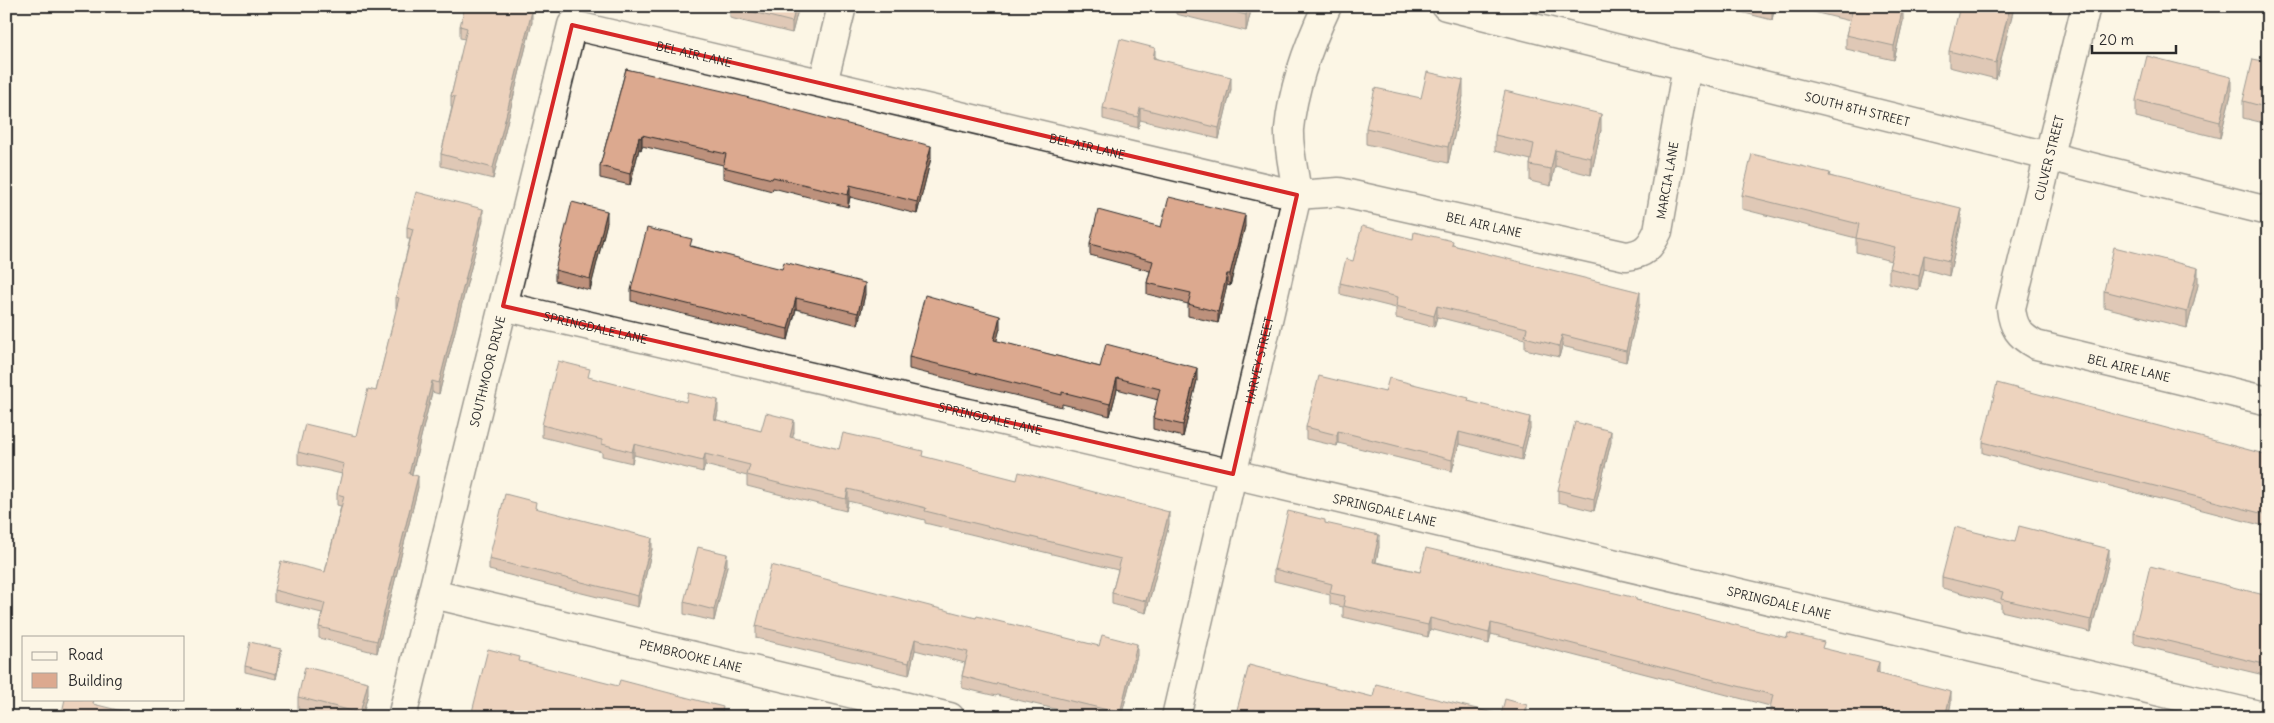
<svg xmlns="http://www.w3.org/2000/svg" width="2274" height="723" font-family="Delius,sans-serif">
  <rect width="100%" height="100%" fill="#fcf5e5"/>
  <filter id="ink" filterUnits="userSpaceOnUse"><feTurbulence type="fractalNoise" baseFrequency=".02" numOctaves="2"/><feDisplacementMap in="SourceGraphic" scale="10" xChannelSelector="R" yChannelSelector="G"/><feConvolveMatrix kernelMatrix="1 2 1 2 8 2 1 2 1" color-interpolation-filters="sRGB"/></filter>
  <g filter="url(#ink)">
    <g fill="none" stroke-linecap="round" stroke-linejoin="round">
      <g stroke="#2b2b2b" stroke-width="31">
        <g id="minor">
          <path id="s1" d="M 1446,6 L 2268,211"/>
          <path id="s2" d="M 2086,6 L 2011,308 C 2013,327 2019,336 2036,345 L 2268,401"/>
          <path d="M 823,83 L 842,6"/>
          <path id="s3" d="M 503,306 L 1233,474 L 2267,717"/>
          <path id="s4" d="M 433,594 L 950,717"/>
          <path id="s5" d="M 402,717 L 572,25 L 1297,195 L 1339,192 L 1626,256 C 1644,254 1650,248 1658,231 L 1687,66"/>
          <path id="s6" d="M 1176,717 L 1297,195 C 1295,174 1288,150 1289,129 C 1293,87 1309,44 1327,6"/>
        </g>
      </g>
      <use href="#minor" stroke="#fcf5e5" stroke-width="28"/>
    </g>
    <path fill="#bd917b" stroke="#2b2b2b" d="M 724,6 L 799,6 L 792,33 L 730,18 L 730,8 Z
      M 1176,6 L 1252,6 L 1246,31 L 1176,14 Z
      M 1717,6 L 1775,6 L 1772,20 Z
      M 1789,6 L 1900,6 L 1903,21 L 1894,60 L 1846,49 L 1846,35 L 1850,21 Z
      M 2014,6 L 1996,79 L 1949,67 L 1949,51 Z
      M 532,22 L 493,179 L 441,166 L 441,154 L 452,107 L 451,107 L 451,96 L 465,39 L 460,38 L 460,26 Z
      M 1155,58 L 1231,89 L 1219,139 L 1140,120 L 1138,128 L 1103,119 L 1103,108 Z
      M 2268,62 L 2268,124 L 2243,118 L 2243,101 Z
      M 626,69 L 931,158 L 917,214 L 850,197 L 848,207 L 773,188 L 772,191 L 723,178 L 723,165 L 642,146 L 641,150 L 639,149 L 630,185 L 600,178 L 600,166 Z
      M 2231,94 L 2220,138 L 2136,117 L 2136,100 Z
      M 1463,96 L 1448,163 L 1366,144 L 1366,128 L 1421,98 Z
      M 1601,130 L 1591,175 L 1555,166 L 1551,186 L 1530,181 L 1530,165 L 1531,160 L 1495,151 L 1495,135 Z
      M 1830,176 L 1961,223 L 1949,276 L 1924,269 L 1919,290 L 1889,283 L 1889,268 L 1891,261 L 1856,252 L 1856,238 L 1742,209 L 1742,195 Z
      M 483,220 L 439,394 L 432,392 L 412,474 L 418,487 L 377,653 L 319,638 L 319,627 L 322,613 L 274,601 L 274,590 L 325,572 L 341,506 L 337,505 L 337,494 L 342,474 L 298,464 L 298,452 L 356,436 L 376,391 L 397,308 L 396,308 L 396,297 L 410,239 L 407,239 L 407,227 Z
      M 607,222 L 590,290 L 555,281 L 555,270 Z
      M 1245,226 L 1230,286 L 1227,285 L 1218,323 L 1188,316 L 1188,304 L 1147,294 L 1147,283 L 1150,271 L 1090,255 L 1090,244 L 1161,227 Z
      M 1413,239 L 1453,245 L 1640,303 L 1626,362 L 1562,346 L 1559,357 L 1525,349 L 1525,339 L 1437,317 L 1434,327 L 1396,318 L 1396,308 L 1340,294 L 1340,283 L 1353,261 Z
      M 692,246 L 865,294 L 858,325 L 796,309 L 788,340 L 631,301 L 631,290 Z
      M 2198,285 L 2187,328 L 2104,307 L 2104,291 Z
      M 1000,328 L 996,341 L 1100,367 L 1197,380 L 1183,437 L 1153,429 L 1153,418 L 1158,400 L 1117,389 L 1110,416 L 1062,404 L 1062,407 L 909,369 L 909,357 Z
      M 590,378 L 718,411 L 716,420 L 761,431 L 794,432 L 792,438 L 839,449 L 923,457 L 1169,524 L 1146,613 L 1112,604 L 1112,593 L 1118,570 L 925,523 L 925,520 L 848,501 L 846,511 L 778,494 L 747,486 L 747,476 L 705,465 L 703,472 L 634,455 L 632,463 L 602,456 L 602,452 L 542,437 L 542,425 Z
      M 1385,392 L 1469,401 L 1530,428 L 1522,460 L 1459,444 L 1452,471 L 1338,443 L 1337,446 L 1306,439 L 1306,427 Z
      M 1611,442 L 1594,511 L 1558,502 L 1558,490 Z
      M 1983,442 L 2268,455 L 2268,527 L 1983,453 Z
      M 536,509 L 652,549 L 638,607 L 489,570 L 489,559 Z
      M 1325,523 L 1379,547 L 1376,562 L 1420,572 L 1636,600 L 1824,649 L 1879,674 L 1951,703 L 1948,717 L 1770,717 L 1770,706 L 1491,634 L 1489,644 L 1430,629 L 1428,637 L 1343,617 L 1343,607 L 1330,604 L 1330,595 L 1274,581 L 1274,569 Z
      M 2015,542 L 2109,560 L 2091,632 L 2001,611 L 2001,603 L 1942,588 L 1942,577 Z
      M 727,566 L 714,621 L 684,614 L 684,602 Z
      M 2268,596 L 2268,676 L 2134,644 L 2134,633 Z
      M 976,618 L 1137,655 L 1121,717 L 1088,717 L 997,695 L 996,696 L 962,688 L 962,676 L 965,663 L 915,650 L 909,675 L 756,638 L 756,626 Z
      M 281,655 L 276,679 L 245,672 L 245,666 Z
      M 520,662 L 723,717 L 472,717 L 472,712 Z
      M 368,694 L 362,717 L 329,717 L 298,709 L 298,697 Z"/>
    <path fill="#9a7664" stroke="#2b2b2b" d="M 796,6 L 799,6 L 792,33 L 792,22 Z
      M 1248,6 L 1252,6 L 1246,31 L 1246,15 Z
      M 1772,6 L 1775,6 L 1772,20 Z
      M 2010,6 L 2014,6 L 2014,8 L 1996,79 L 1996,63 Z
      M 1903,7 L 1903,21 L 1894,60 L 1894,46 Z
      M 532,11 L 532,22 L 493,179 L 493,168 Z
      M 1155,48 L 1155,59 L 1153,58 Z
      M 1231,77 L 1231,89 L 1219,139 L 1219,128 Z
      M 2231,77 L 2231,94 L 2220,138 L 2220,122 Z
      M 1463,80 L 1463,96 L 1448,163 L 1448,147 Z
      M 1140,108 L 1140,120 L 1138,128 L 1138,117 Z
      M 1601,114 L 1601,130 L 1591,175 L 1591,158 Z
      M 642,135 L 642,146 L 641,150 L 641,138 Z
      M 639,137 L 639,149 L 630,185 L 630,174 Z
      M 931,146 L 931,158 L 917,214 L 917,202 Z
      M 1555,150 L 1555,166 L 1551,186 L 1551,169 Z
      M 850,185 L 850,197 L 848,207 L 848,195 Z
      M 1961,208 L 1961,223 L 1949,276 L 1949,261 Z
      M 483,209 L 483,220 L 439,394 L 439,383 Z
      M 607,211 L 607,222 L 590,290 L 590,279 Z
      M 1245,215 L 1245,226 L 1230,286 L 1230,274 Z
      M 1924,255 L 1924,269 L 1919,290 L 1919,276 Z
      M 2198,268 L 2198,285 L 2187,328 L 2187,312 Z
      M 1227,274 L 1227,285 L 1218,323 L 1218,312 Z
      M 865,283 L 865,294 L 858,325 L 858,313 Z
      M 1640,292 L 1640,303 L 1626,362 L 1626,351 Z
      M 796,298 L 796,309 L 788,340 L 788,329 Z
      M 1437,306 L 1437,317 L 1434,327 L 1434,316 Z
      M 1000,316 L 1000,328 L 994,352 L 994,340 Z
      M 1562,335 L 1562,346 L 1559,357 L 1559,346 Z
      M 1197,368 L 1197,380 L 1183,437 L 1183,425 Z
      M 1117,378 L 1117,389 L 1110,416 L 1110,404 Z
      M 432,381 L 432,392 L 409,485 L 409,474 Z
      M 718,400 L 718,411 L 714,431 L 714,419 Z
      M 1530,417 L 1530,428 L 1522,460 L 1522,448 Z
      M 794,420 L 794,432 L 790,449 L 790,437 Z
      M 1338,431 L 1338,443 L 1337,446 L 1337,435 Z
      M 1611,431 L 1611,442 L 1594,511 L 1594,499 Z
      M 1459,432 L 1459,444 L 1452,471 L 1452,460 Z
      M 634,444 L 634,455 L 632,463 L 632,452 Z
      M 705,454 L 705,465 L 703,472 L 703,461 Z
      M 418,476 L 418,487 L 377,653 L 377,641 Z
      M 848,489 L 848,501 L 846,511 L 846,499 Z
      M 1169,512 L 1169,524 L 1146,613 L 1146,601 Z
      M 1379,535 L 1379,547 L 1373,573 L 1373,562 Z
      M 652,538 L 652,549 L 638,607 L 638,596 Z
      M 2109,549 L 2109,560 L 2091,632 L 2091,620 Z
      M 727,554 L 727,566 L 714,621 L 714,610 Z
      M 1430,618 L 1430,629 L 1428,637 L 1428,625 Z
      M 1491,623 L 1491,634 L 1489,644 L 1489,633 Z
      M 915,639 L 915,650 L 909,675 L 909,663 Z
      M 1137,644 L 1137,655 L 1121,717 L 1120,717 L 1120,713 Z
      M 281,649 L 281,655 L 276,679 L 276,674 Z
      M 1879,662 L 1879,674 L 1876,673 Z
      M 368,682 L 368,694 L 362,717 L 360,717 L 360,713 Z
      M 1951,692 L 1951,703 L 1948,717 L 1945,717 Z
      M 1527,705 L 1527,717 L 1524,717 Z"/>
    <path fill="#dca98f" stroke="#2b2b2b" d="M 465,6 L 514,6 L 532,11 L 493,168 L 441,154 L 455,97 L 451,96 L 467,28 L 460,26 Z
      M 730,6 L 796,6 L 792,22 Z
      M 1211,6 L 1248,6 L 1246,15 Z
      M 1845,6 L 1900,6 L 1903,7 L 1894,46 L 1846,35 L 1853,8 Z
      M 1960,6 L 2010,6 L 1996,63 L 1949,51 Z
      M 1120,39 L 1155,48 L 1153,58 L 1231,77 L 1219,128 L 1140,108 L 1138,117 L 1103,108 Z
      M 2147,56 L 2231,77 L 2220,122 L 2136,100 Z
      M 2253,59 L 2268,62 L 2268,108 L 2243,101 Z
      M 626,69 L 723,91 L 931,146 L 917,202 L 850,185 L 848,195 L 773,177 L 772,179 L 723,167 L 726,154 L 642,135 L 641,138 L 639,137 L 630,174 L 600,166 Z
      M 1427,72 L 1463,80 L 1448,147 L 1366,128 L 1375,88 L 1421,98 Z
      M 1505,91 L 1601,114 L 1591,158 L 1555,150 L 1551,169 L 1530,165 L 1534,144 L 1495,135 Z
      M 1752,154 L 1830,173 L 1829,176 L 1961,208 L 1949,261 L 1924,255 L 1919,276 L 1889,268 L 1895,247 L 1856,238 L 1859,224 L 1742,195 Z
      M 416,192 L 483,209 L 439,383 L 432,381 L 409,474 L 418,476 L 377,641 L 319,627 L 325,603 L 274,590 L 281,561 L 325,572 L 344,496 L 337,494 L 344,464 L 298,452 L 305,424 L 356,436 L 368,389 L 376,391 L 399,298 L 396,297 L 413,229 L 407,227 Z
      M 1169,197 L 1245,215 L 1230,274 L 1227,274 L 1218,312 L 1188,304 L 1191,293 L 1147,283 L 1153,261 L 1090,244 L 1098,210 L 1161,227 Z
      M 572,202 L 607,211 L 590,279 L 555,270 Z
      M 1362,226 L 1413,239 L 1414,232 L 1453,241 L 1452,245 L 1640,292 L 1626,351 L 1562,335 L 1559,346 L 1525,337 L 1527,328 L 1437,306 L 1434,316 L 1396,306 L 1398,297 L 1340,283 L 1346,259 L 1353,261 Z
      M 647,228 L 692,239 L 690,246 L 782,269 L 784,262 L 865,283 L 858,313 L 796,298 L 788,329 L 631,290 Z
      M 2114,247 L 2198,268 L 2187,312 L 2104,291 Z
      M 925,295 L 1000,316 L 994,340 L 1100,367 L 1106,344 L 1197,368 L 1183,425 L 1153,418 L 1160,389 L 1117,378 L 1110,404 L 1062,392 L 1062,395 L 909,357 Z
      M 558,361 L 590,369 L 588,377 L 686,402 L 688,393 L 718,400 L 714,419 L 761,431 L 766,413 L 794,420 L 790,437 L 839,449 L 843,433 L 923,451 L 922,456 L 1017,480 L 1019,472 L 1169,512 L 1146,601 L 1112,593 L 1121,559 L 925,511 L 926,508 L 848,489 L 846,499 L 778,483 L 747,475 L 750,465 L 705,454 L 703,461 L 634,444 L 632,452 L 602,444 L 602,440 L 542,425 Z
      M 1319,376 L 1385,392 L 1389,378 L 1469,398 L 1468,401 L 1530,417 L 1522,448 L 1459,432 L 1452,460 L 1338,431 L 1337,435 L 1306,427 Z
      M 1997,383 L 2268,455 L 2268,515 L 1983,442 Z
      M 1575,422 L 1611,431 L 1594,499 L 1558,490 Z
      M 505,494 L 536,502 L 535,508 L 652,538 L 638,596 L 489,559 Z
      M 1288,511 L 1325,520 L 1325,523 L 1379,535 L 1373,562 L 1420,572 L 1426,548 L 1636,598 L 1636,600 L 1787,638 L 1788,633 L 1824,642 L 1822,648 L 1879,662 L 1876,673 L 1951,692 L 1945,717 L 1803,717 L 1770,708 L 1773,695 L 1491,623 L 1489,633 L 1430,618 L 1428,625 L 1343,606 L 1345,596 L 1330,593 L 1332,584 L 1274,569 Z
      M 2019,526 L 2109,549 L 2091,620 L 2001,599 L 2003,592 L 1942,577 L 1955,527 L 2015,542 Z
      M 698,547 L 727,554 L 714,610 L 684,602 Z
      M 771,565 L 976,618 L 977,616 L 1099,646 L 1102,635 L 1137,644 L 1120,713 L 997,683 L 996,685 L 962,676 L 968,652 L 915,639 L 909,663 L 756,626 Z
      M 2150,566 L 2268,596 L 2268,665 L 2134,633 Z
      M 250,642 L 281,649 L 276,674 L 245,666 Z
      M 488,649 L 520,657 L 519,661 L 618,686 L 620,680 L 723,707 L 721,717 L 517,717 L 505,714 L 505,717 L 490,717 L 472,712 Z
      M 1249,665 L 1373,697 L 1376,684 L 1501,715 L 1505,699 L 1527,705 L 1524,717 L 1235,717 Z
      M 305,667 L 368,682 L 360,713 L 298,697 Z
      M 65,699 L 94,699 L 93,704 L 146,717 L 61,717 Z"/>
  </g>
  <path d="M0 0H2274V723H0ZM 572,25 L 1297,195 L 1233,474 L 503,306 Z" fill="#fcf5e5" fill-opacity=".55" fill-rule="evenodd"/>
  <path fill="none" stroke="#d62828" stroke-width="4" stroke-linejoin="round" d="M 572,25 L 1297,195 L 1233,474 L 503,306 Z"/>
  <g text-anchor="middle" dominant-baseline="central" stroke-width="5" stroke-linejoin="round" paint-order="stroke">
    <g font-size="12" fill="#2b2b2b" stroke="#fcf5e5">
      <text stroke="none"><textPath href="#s5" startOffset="838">BEL AIR LANE</textPath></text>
      <text stroke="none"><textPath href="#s1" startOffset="424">SOUTH 8TH STREET</textPath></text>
      <text stroke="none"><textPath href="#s5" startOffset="1242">BEL AIR LANE</textPath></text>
      <text transform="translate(2049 158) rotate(-76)">CULVER STREET</text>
      <text stroke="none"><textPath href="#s5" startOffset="1888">MARCIA LANE</textPath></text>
      <text stroke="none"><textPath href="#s5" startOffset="1648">BEL AIR LANE</textPath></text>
      <text stroke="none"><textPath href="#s3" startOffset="95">SPRINGDALE LANE</textPath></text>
      <text stroke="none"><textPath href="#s6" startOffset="366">HARVEY STREET</textPath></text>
      <text stroke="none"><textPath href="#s2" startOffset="454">BEL AIRE LANE</textPath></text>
      <text stroke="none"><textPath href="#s5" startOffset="356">SOUTHMOOR DRIVE</textPath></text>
      <text stroke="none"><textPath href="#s3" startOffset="500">SPRINGDALE LANE</textPath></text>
      <text stroke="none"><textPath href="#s3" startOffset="905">SPRINGDALE LANE</textPath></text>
      <text stroke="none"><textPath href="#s3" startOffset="1310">SPRINGDALE LANE</textPath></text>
      <text stroke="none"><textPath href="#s4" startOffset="265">PEMBROOKE LANE</textPath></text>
    </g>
  </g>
  <rect width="2274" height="723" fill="none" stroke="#fcf5e5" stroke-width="25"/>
  <rect x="12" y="12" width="2249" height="698" fill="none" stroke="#2b2b2b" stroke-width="2" filter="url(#ink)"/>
  <rect x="22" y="636" width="162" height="65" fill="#fcf5e5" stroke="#a8a49b"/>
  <rect x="32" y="652" width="25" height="8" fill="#fcf5e5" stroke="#a8a49b"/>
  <text x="68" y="660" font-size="15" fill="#2b2b2b">Road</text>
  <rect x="32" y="673" width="25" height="15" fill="#dca98f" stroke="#a8a49b"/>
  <text x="68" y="686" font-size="15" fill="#2b2b2b">Building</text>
  <path d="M2092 45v8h84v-8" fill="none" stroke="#2b2b2b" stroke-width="2.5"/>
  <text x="2099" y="45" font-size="15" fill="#2b2b2b" stroke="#fcf5e5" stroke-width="4" paint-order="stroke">20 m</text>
</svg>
